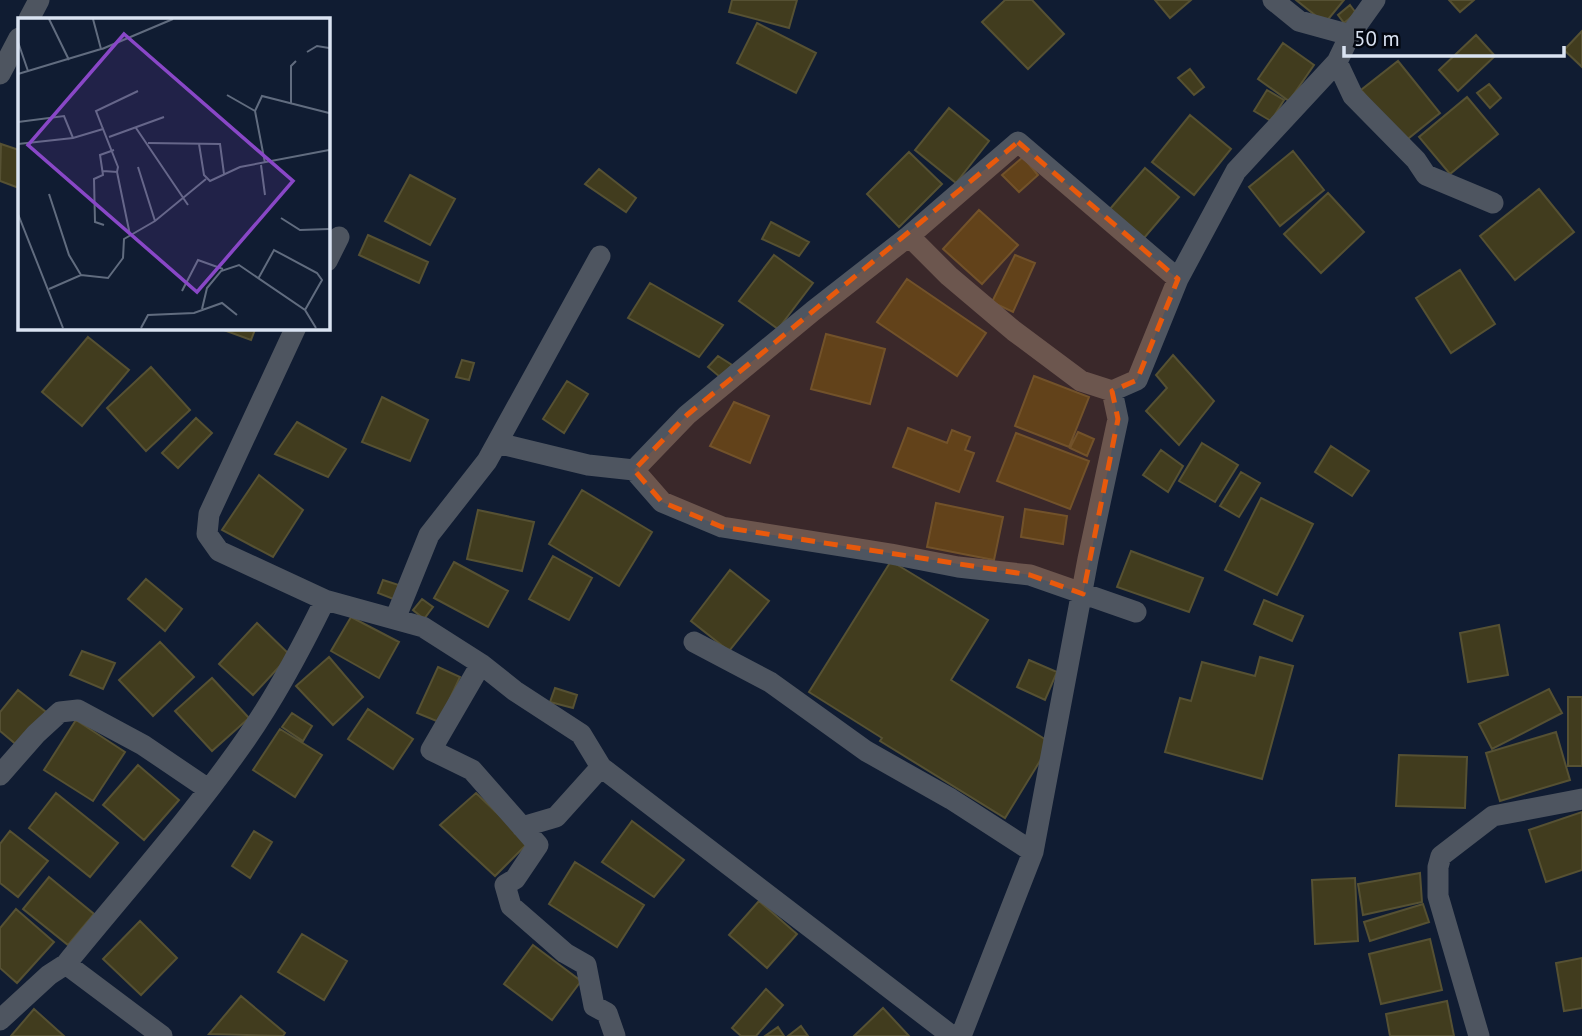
<svg xmlns="http://www.w3.org/2000/svg" width="1582" height="1036" font-family="'PT Sans',sans-serif">
  <rect width="100%" height="100%" fill="#101c32"/>
  <path fill="#413c1e" stroke="#565133" stroke-width="2" d="M 732,0 L 797,0 L 789,28 L 729,12 Z
    M 1005,0 L 1032,0 L 1064,34 L 1028,69 L 982,22 Z
    M 1155,0 L 1191,0 L 1170,18 Z
    M 1296,0 L 1344,0 L 1325,23 Z
    M 1449,0 L 1474,0 L 1460,12 Z
    M 1350,5 L 1356,13 L 1344,23 L 1338,15 Z
    M 757,23 L 816,53 L 796,93 L 737,63 Z
    M 1582,31 L 1582,67 L 1564,50 Z
    M 1476,35 L 1495,56 L 1458,91 L 1439,70 Z
    M 1283,43 L 1314,65 L 1289,101 L 1258,79 Z
    M 1398,61 L 1440,113 L 1404,142 L 1361,90 Z
    M 1190,69 L 1204,87 L 1194,95 L 1178,78 Z
    M 1489,84 L 1501,98 L 1490,108 L 1477,93 Z
    M 1267,90 L 1284,100 L 1271,121 L 1254,111 Z
    M 1467,97 L 1498,134 L 1450,174 L 1419,137 Z
    M 949,108 L 989,141 L 956,183 L 915,150 Z
    M 1190,115 L 1231,149 L 1194,195 L 1152,162 Z
    M 1,144 L 19,150 L 19,188 L 0,181 Z
    M 1293,151 L 1324,190 L 1280,226 L 1249,187 Z
    M 909,152 L 942,184 L 899,227 L 867,194 Z
    M 1023,157 L 1038,175 L 1019,192 L 1002,175 Z
    M 1145,168 L 1179,197 L 1144,238 L 1110,209 Z
    M 599,169 L 636,198 L 626,212 L 585,184 Z
    M 410,175 L 455,199 L 430,245 L 385,221 Z
    M 1539,189 L 1574,232 L 1515,280 L 1480,236 Z
    M 1328,193 L 1364,232 L 1321,273 L 1284,234 Z
    M 979,210 L 1018,245 L 982,284 L 943,249 Z
    M 771,222 L 809,242 L 799,256 L 762,239 Z
    M 368,235 L 428,262 L 419,283 L 359,255 Z
    M 774,255 L 813,283 L 778,329 L 739,301 Z
    M 1015,255 L 1035,263 L 1013,312 L 992,302 Z
    M 1460,270 L 1495,324 L 1451,353 L 1416,298 Z
    M 907,279 L 986,333 L 957,376 L 877,322 Z
    M 650,283 L 723,325 L 699,357 L 628,318 Z
    M 221,327 L 256,327 L 251,340 L 221,329 Z
    M 826,334 L 885,349 L 870,404 L 811,389 Z
    M 88,337 L 129,370 L 82,426 L 42,392 Z
    M 1173,355 L 1214,401 L 1179,445 L 1146,411 L 1167,388 L 1156,375 Z
    M 718,356 L 732,365 L 720,377 L 708,367 Z
    M 462,360 L 474,363 L 469,380 L 456,377 Z
    M 151,367 L 190,410 L 146,451 L 107,408 Z
    M 1034,376 L 1089,397 L 1069,447 L 1015,426 Z
    M 567,381 L 588,394 L 564,433 L 543,419 Z
    M 382,397 L 428,420 L 410,461 L 362,442 Z
    M 734,402 L 769,416 L 750,463 L 710,446 Z
    M 196,418 L 212,433 L 178,468 L 162,453 Z
    M 297,422 L 346,449 L 328,477 L 275,454 Z
    M 908,428 L 947,443 L 952,430 L 970,437 L 965,450 L 974,453 L 959,492 L 893,467 Z
    M 1078,432 L 1094,439 L 1087,456 L 1070,448 Z
    M 1016,433 L 1089,461 L 1070,509 L 997,481 Z
    M 1202,443 L 1238,465 L 1215,502 L 1179,481 Z
    M 1331,446 L 1369,471 L 1352,496 L 1315,472 Z
    M 1161,450 L 1183,466 L 1168,492 L 1143,475 Z
    M 1241,472 L 1260,483 L 1239,517 L 1220,506 Z
    M 259,475 L 303,510 L 273,557 L 222,530 Z
    M 582,490 L 652,532 L 619,586 L 549,544 Z
    M 1261,498 L 1313,524 L 1277,595 L 1225,570 Z
    M 936,503 L 1003,517 L 994,560 L 927,547 Z
    M 1025,509 L 1067,516 L 1063,544 L 1021,537 Z
    M 478,510 L 534,522 L 522,571 L 467,559 Z
    M 1131,551 L 1203,578 L 1189,612 L 1117,587 Z
    M 553,556 L 592,578 L 569,620 L 529,599 Z
    M 891,561 L 988,620 L 951,680 L 1051,743 L 1005,818 L 880,741 L 882,738 L 809,692 Z
    M 454,562 L 508,591 L 488,627 L 434,598 Z
    M 730,570 L 769,601 L 729,651 L 691,621 Z
    M 146,579 L 182,609 L 165,631 L 128,599 Z
    M 383,580 L 402,586 L 396,600 L 378,593 Z
    M 422,599 L 433,607 L 424,619 L 413,610 Z
    M 1264,600 L 1303,616 L 1292,641 L 1254,624 Z
    M 351,617 L 399,642 L 379,678 L 331,651 Z
    M 257,623 L 290,655 L 253,695 L 219,664 Z
    M 1499,625 L 1508,675 L 1468,682 L 1460,633 Z
    M 160,642 L 194,677 L 153,716 L 119,680 Z
    M 82,651 L 115,663 L 103,689 L 70,675 Z
    M 329,657 L 363,697 L 333,725 L 296,686 Z
    M 1260,657 L 1293,666 L 1262,779 L 1165,752 L 1180,698 L 1191,701 L 1202,662 L 1255,676 Z
    M 1029,660 L 1057,672 L 1045,700 L 1017,687 Z
    M 438,667 L 460,677 L 439,722 L 417,713 Z
    M 212,678 L 249,718 L 212,751 L 175,711 Z
    M 555,688 L 577,695 L 573,708 L 550,702 Z
    M 1549,689 L 1562,713 L 1492,749 L 1479,724 Z
    M 18,690 L 46,712 L 18,746 L 0,731 L 0,712 Z
    M 1568,697 L 1582,697 L 1582,766 L 1568,766 Z
    M 368,709 L 413,739 L 393,769 L 348,739 Z
    M 292,713 L 312,726 L 303,741 L 282,727 Z
    M 76,720 L 125,752 L 93,801 L 44,770 Z
    M 280,729 L 322,755 L 295,797 L 253,770 Z
    M 1556,732 L 1570,780 L 1500,801 L 1486,753 Z
    M 1399,755 L 1467,757 L 1465,808 L 1396,806 Z
    M 138,765 L 179,800 L 144,840 L 103,805 Z
    M 56,793 L 118,843 L 90,877 L 29,828 Z
    M 476,793 L 528,843 L 495,876 L 440,825 Z
    M 1582,812 L 1582,870 L 1546,882 L 1529,830 Z
    M 632,821 L 684,860 L 654,897 L 602,862 Z
    M 10,831 L 48,861 L 18,897 L 0,883 L 0,844 Z
    M 254,831 L 272,842 L 250,878 L 232,866 Z
    M 575,862 L 644,905 L 617,947 L 549,904 Z
    M 1420,873 L 1422,902 L 1363,915 L 1358,884 Z
    M 49,877 L 94,914 L 68,945 L 23,909 Z
    M 1355,878 L 1358,941 L 1315,944 L 1312,880 Z
    M 759,901 L 797,934 L 767,968 L 729,935 Z
    M 1423,904 L 1429,922 L 1370,941 L 1364,922 Z
    M 16,909 L 54,942 L 17,983 L 0,968 L 0,928 Z
    M 140,921 L 177,958 L 141,995 L 103,959 Z
    M 302,934 L 347,961 L 324,1000 L 278,972 Z
    M 1430,939 L 1442,990 L 1381,1004 L 1369,954 Z
    M 533,945 L 581,981 L 552,1020 L 504,984 Z
    M 1582,958 L 1582,1008 L 1564,1011 L 1556,963 Z
    M 766,989 L 783,1005 L 756,1036 L 741,1036 L 732,1028 Z
    M 241,996 L 285,1033 L 283,1036 L 209,1034 Z
    M 1447,1001 L 1454,1036 L 1390,1036 L 1386,1014 Z
    M 883,1008 L 909,1036 L 854,1036 Z
    M 34,1009 L 64,1036 L 11,1036 Z
    M 801,1026 L 808,1036 L 788,1036 Z
    M 778,1027 L 784,1036 L 765,1036 Z"/>
  <g fill="none" stroke-linecap="round" stroke-linejoin="round">
    <path stroke="#4e5560" stroke-width="21" d="M 1273,0 L 1299,21 L 1350,35
      M 29,19 L 39,0
      M 1337,62 L 1353,96 L 1416,160 L 1426,175 L 1493,203
      M 0,74 L 19,38
      M 909,236 L 949,276 L 1014,331 L 1081,381 L 1112,391 L 1137,380 L 1178,279 L 1236,171 L 1337,62 L 1350,35 L 1375,0
      M 327,261 L 339,237
      M 296,327 L 209,514 L 207,534 L 219,551 L 325,600
      M 497,443 L 588,465 L 634,470 L 662,502 L 722,527 L 891,554 L 958,567 L 1030,575 L 1136,612
      M 634,470 L 687,415 L 813,311 L 909,236 L 1018,142 L 1178,279
      M 395,619 L 429,535 L 487,461 L 600,256
      M 694,642 L 770,682 L 866,751 L 951,799 L 1033,852
      M 481,664 L 431,750 L 472,770 L 538,845 L 515,879 L 505,885 L 511,906 L 565,953 L 586,965 L 594,1006 L 607,1013 L 615,1036
      M 601,767 L 952,1036
      M 0,775 L 36,734 L 60,712 L 78,710 L 143,745 L 208,789
      M 66,964 L 162,1036
      M 0,1020 L 49,975 L 66,964 C 126,890 191,818 246,739 C 276,696 302,647 325,600 L 423,627 L 481,664 L 515,691 L 581,734 L 601,767 L 556,817 L 522,827
      M 961,1036 L 1033,852 L 1088,559 L 1118,419 L 1112,391
      M 1479,1036 L 1438,896 L 1438,867 L 1441,856 L 1493,816 L 1582,799"/>
  </g>
  <path fill="#e8590c" fill-opacity="0.2" stroke="#e8590c" stroke-width="5" stroke-dasharray="14 9" stroke-linejoin="round" d="M 1018,142 L 1178,279 L 1137,380 L 1112,391 L 1118,419 L 1083,594 L 1030,575 L 722,527 L 662,502 L 634,470 L 687,415 Z"/>
  <g transform="translate(18 18)">
    <rect width="312" height="312" fill="#101c32"/>
    <path fill="none" stroke="#616c7f" stroke-width="2" d="M 31,1 L 51,42M 0,24 L 10,53M 84,31 L 155,1M 289,34 L 299,28 L 311,30M 0,56 L 83,31 L 75,1M 209,77 L 237,93M 273,85 L 273,48 L 278,43M 0,104 L 46,98 L 55,120M 118,110 L 170,187M 85,111 L 78,93 L 120,73M 91,119 L 146,99M 130,125 L 202,126 L 206,156M 0,126 L 55,120 L 85,111 L 100,149 L 99,154 L 85,153M 181,126 L 186,157 L 192,163 L 222,149 L 311,132M 247,145 L 237,93 L 244,78 L 311,95M 243,147 L 247,177M 120,149 L 137,203M 99,154 L 112,217M 31,176 L 51,237 L 63,257M 0,196 L 45,310M 263,200 L 282,212 L 311,211M 86,207 L 77,204 L 76,161 L 85,157 L 82,137 L 96,132M 240,261 L 256,232 L 299,255 L 304,262 L 287,292M 31,271 L 63,257 L 90,260 L 105,240 L 106,221 L 137,203 L 188,161M 164,273 L 180,242 L 205,251M 184,291 L 189,270 L 203,253 L 221,247 L 287,292 L 298,310M 123,310 L 130,297 L 176,295 L 204,285 L 219,297"/>
    <path fill="#8947c7" fill-opacity="0.15" stroke="#8947c7" stroke-width="3.5" d="M 106,16 L 275,163 L 179,274 L 10,127 Z"/>
    <rect width="312" height="312" fill="none" stroke="#dae3f2" stroke-width="3.5"/>
  </g>
  <path d="M1344 46v10h220v-10" fill="none" stroke="#dae3f2" stroke-width="3.5"/>
  <text x="1354" y="46" font-size="21" fill="#dae3f2" stroke="#030710" stroke-width="5" paint-order="stroke">50 m</text>
</svg>
